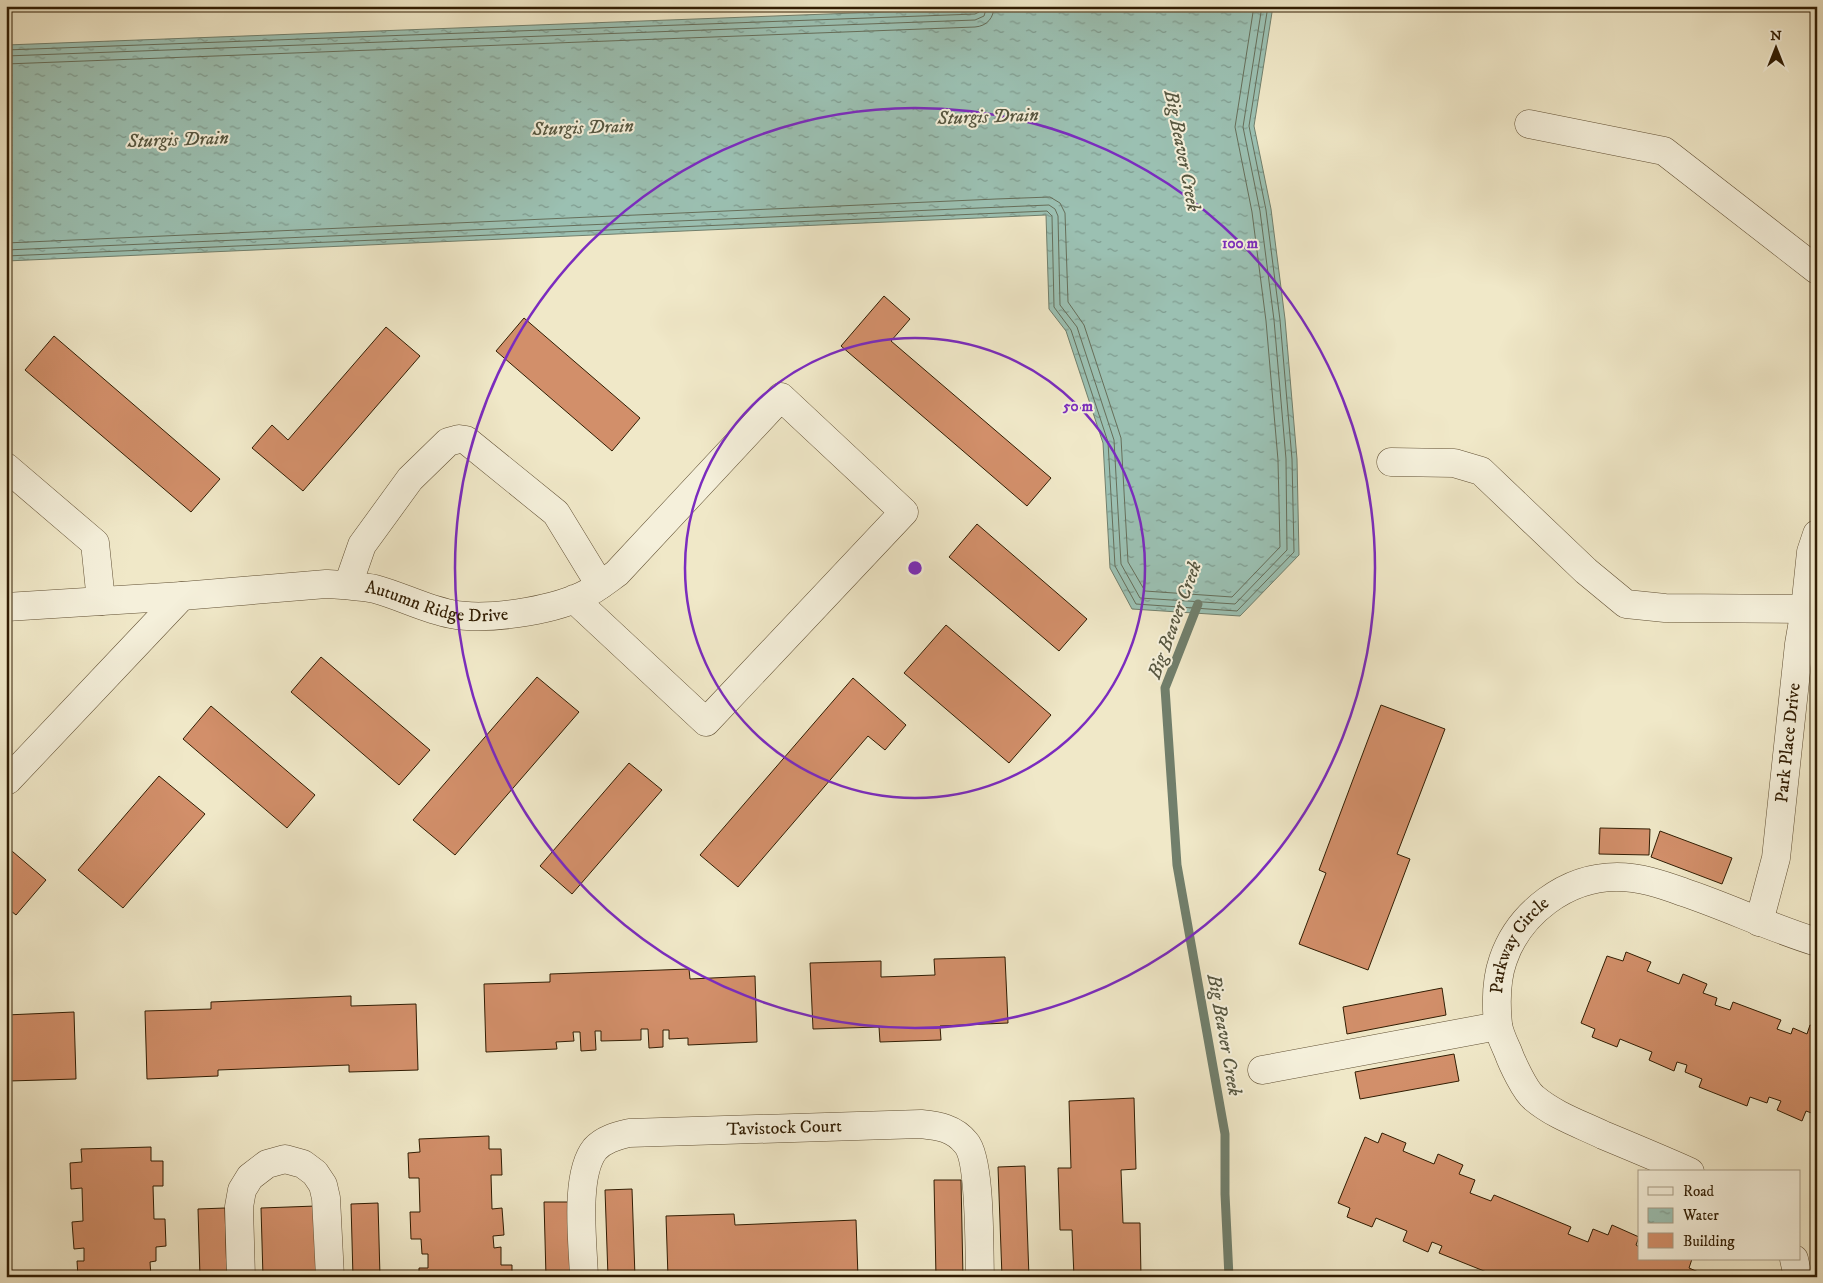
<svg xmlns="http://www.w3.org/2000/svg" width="1823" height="1283" font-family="'IM FELL DW Pica',serif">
  <defs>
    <pattern id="water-ripples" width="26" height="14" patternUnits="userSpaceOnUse" patternTransform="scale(1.25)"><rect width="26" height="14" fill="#9bc0b2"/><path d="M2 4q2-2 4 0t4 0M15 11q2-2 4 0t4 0" fill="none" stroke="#7f9b8f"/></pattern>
  </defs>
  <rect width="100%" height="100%" fill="#f0e8c8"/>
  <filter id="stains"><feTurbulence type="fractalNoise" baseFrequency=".004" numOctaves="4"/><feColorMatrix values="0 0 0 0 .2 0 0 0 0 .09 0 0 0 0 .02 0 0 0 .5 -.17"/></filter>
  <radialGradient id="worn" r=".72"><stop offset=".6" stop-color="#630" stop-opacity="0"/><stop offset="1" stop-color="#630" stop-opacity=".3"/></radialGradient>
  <path fill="url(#water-ripples)" stroke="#717f6c" d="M 1040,6 L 1273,6 L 1254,126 L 1271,209 L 1285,319 L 1297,459 L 1299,555 L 1240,616 L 1132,609 L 1110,568 L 1103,443 L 1066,331 L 1049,309 L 1046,215 L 6,261 L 6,45 Z"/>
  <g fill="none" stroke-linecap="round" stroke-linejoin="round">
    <path stroke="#666e5a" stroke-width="1" d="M 6,50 L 975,14 L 979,12 L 981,6
      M 6,56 L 975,20 L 984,16 L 987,6
      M 6,64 L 975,27 C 987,26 994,18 994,6
      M 6,243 L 996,199 L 1050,197 L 1060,203 L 1065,213 L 1068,302 L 1084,325 L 1121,438 L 1128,562 L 1145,591 L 1232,597 L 1280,547 L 1278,460 L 1266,321 L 1252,212 L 1235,127 L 1254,6
      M 6,250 L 1049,205 L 1055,209 L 1058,216 L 1060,305 L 1077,327 L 1114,440 L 1121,564 L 1140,598 L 1235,604 L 1287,550 L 1286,459 L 1274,320 L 1260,211 L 1243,127 L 1262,6
      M 6,256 L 1047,211 L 1052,216 L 1054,307 L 1071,330 L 1108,442 L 1115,566 L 1136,604 L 1237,611 L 1294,552 L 1292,459 L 1280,320 L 1266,210 L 1249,126 L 1268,6"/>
    <path stroke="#717f6c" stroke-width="9" d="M 1198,604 L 1165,688 L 1177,865 L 1225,1134 L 1225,1194 L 1229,1277"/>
  </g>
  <path fill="#d28f6a" stroke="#311d03" d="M 884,296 L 910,319 L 891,341 L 1051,478 L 1027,506 L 841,346 Z
    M 524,318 L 640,418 L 612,451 L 496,351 Z
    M 386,327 L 420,356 L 303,491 L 252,448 L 272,425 L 288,440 Z
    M 54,336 L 220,479 L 191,512 L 25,370 Z
    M 977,524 L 1087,619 L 1059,651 L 949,557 Z
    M 946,625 L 1051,715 L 1009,763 L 904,673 Z
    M 321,657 L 430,750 L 399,785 L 291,692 Z
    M 537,677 L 579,712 L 455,855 L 413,820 Z
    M 853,678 L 906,725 L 885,750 L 868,736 L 738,887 L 700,855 Z
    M 1381,705 L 1445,729 L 1397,854 L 1410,859 L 1368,970 L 1299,944 L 1326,873 L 1319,870 Z
    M 211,706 L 315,795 L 287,828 L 183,739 Z
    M 629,763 L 662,790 L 572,894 L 540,866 Z
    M 159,776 L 205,814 L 123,908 L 78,870 Z
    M 1600,828 L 1650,829 L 1649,855 L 1599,854 Z
    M 1660,831 L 1732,858 L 1722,884 L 1651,857 Z
    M 6,846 L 46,880 L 16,915 L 6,907 Z
    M 1626,952 L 1651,962 L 1647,971 L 1679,984 L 1683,974 L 1707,984 L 1703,993 L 1717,998 L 1715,1005 L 1730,1010 L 1733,1002 L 1781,1020 L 1777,1029 L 1791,1034 L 1793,1028 L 1807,1034 L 1810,1025 L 1817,1027 L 1817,1115 L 1806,1111 L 1802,1121 L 1777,1110 L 1781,1101 L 1769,1097 L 1767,1103 L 1750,1097 L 1747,1106 L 1699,1087 L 1702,1079 L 1685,1072 L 1687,1065 L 1677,1062 L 1674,1071 L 1649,1060 L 1652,1052 L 1620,1039 L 1617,1047 L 1592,1037 L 1595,1029 L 1581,1023 L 1607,956 L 1623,961 Z
    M 1005,957 L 1008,1023 L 940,1026 L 941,1040 L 880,1042 L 879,1027 L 813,1029 L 810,963 L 881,961 L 881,977 L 935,975 L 934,959 Z
    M 689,969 L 690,979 L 755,976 L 757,1042 L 688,1045 L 688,1038 L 669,1039 L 669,1030 L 663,1030 L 663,1047 L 649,1048 L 648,1029 L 641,1029 L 641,1040 L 601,1041 L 601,1031 L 595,1031 L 596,1050 L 581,1051 L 580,1032 L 573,1032 L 574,1041 L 556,1042 L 557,1049 L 486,1052 L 484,984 L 550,982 L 550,974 Z
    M 1442,988 L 1446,1015 L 1347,1034 L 1343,1007 Z
    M 351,996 L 351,1006 L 416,1004 L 418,1070 L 349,1072 L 349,1065 L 218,1070 L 218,1076 L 147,1079 L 145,1011 L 211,1009 L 211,1002 Z
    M 74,1012 L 76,1079 L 9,1081 L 9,1095 L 6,1095 L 6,1015 Z
    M 1454,1054 L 1459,1081 L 1360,1099 L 1355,1072 Z
    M 1134,1098 L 1136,1169 L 1121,1170 L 1123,1223 L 1140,1223 L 1141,1277 L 1074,1277 L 1072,1230 L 1060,1230 L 1058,1168 L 1071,1168 L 1069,1101 Z
    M 1382,1133 L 1406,1143 L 1403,1151 L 1434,1164 L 1438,1154 L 1463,1165 L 1459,1174 L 1475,1180 L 1470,1193 L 1491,1201 L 1494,1195 L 1571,1227 L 1568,1234 L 1588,1242 L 1593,1229 L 1608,1235 L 1612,1225 L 1639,1237 L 1636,1245 L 1639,1247 L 1639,1259 L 1692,1259 L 1689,1268 L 1703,1274 L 1702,1277 L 1499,1277 L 1439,1253 L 1442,1246 L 1432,1242 L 1428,1252 L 1403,1241 L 1407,1231 L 1376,1218 L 1372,1227 L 1347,1217 L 1350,1208 L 1338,1203 L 1365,1137 L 1378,1143 Z
    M 489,1136 L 489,1149 L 501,1149 L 502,1175 L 491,1175 L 492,1209 L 502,1208 L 504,1235 L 493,1236 L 494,1248 L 501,1247 L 501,1265 L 512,1265 L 512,1277 L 419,1277 L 419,1268 L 428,1268 L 428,1254 L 422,1254 L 421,1239 L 411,1239 L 410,1212 L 420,1212 L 419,1178 L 409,1178 L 408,1153 L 420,1152 L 419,1139 Z
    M 151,1147 L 151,1161 L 163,1161 L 163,1186 L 153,1186 L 154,1219 L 165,1219 L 166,1246 L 156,1247 L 156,1261 L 150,1262 L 151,1277 L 160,1277 L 78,1277 L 77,1261 L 84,1261 L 84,1248 L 74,1249 L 72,1222 L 83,1221 L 82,1188 L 71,1189 L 70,1163 L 82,1162 L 81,1149 Z
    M 1025,1166 L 1029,1277 L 1002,1277 L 998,1167 Z
    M 934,1180 L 961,1180 L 963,1277 L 936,1277 Z
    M 632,1189 L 635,1277 L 608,1277 L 605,1190 Z
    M 544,1202 L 570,1202 L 573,1277 L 546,1277 Z
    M 378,1203 L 380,1277 L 353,1277 L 351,1204 Z
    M 316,1206 L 319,1277 L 263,1277 L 261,1208 Z
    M 225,1208 L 227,1277 L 200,1277 L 198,1209 Z
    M 734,1214 L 735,1225 L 856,1220 L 858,1277 L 668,1277 L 666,1216 Z"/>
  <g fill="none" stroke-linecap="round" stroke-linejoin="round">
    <g stroke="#615034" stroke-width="29">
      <g id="minor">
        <path d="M 1529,124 L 1664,151 L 1817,270"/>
        <path d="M 1391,462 L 1454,463 L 1481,471 L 1586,571 L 1626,604 L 1665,608 L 1805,609"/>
        <path d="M 6,467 L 95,543 L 101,601"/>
        <path d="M 348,585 L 362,545 L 410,479 L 448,442 L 459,439 L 466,440 L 556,513 L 600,585"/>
        <path id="s1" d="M 6,607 L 182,596 L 326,584 C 342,585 359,586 375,589 C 401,596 425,609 451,614 C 487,621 549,611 582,596 C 595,590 606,581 617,573 L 781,397 L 904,512 L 706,722 L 574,599"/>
        <path d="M 6,778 L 8,780 L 182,596"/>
        <path id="s2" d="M 1759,922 L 1776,858 L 1799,644 L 1805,609 L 1811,552 L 1817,534"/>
        <path d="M 1262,1070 L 1498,1026"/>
        <path id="s3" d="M 1690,1172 C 1661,1159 1632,1147 1603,1135 C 1580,1124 1554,1115 1534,1098 C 1525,1091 1512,1063 1508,1052 C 1504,1043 1499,1033 1498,1024 C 1496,1004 1496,980 1503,960 C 1519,913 1566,877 1617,877 C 1640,877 1661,884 1683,892 C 1728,907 1771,928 1817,942"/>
        <path d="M 1794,1259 L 1798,1277"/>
        <path d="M 241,1277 L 239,1207 L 242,1190 L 250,1177 L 267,1164 L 285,1159 L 303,1164 L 315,1173 L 323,1185 L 326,1198 L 330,1277"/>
        <path id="s4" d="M 584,1277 C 583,1244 574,1175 595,1149 C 604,1139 617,1136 629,1133 L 921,1124 C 939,1126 954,1128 966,1143 C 981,1160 979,1251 980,1277"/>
      </g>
    </g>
    <use href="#minor" stroke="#f5f0db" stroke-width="28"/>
  </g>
  <g fill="none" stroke="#7b2cbf" stroke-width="2.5">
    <circle cx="915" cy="568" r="230"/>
    <circle cx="915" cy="568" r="460"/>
  </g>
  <g text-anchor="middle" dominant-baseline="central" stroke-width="4" stroke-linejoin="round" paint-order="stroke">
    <g font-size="18" fill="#311d03" stroke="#f5f0db">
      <text stroke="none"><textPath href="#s1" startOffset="434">Autumn Ridge Drive</textPath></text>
      <text stroke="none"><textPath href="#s2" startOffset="182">Park Place Drive</textPath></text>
      <text stroke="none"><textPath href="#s3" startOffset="341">Parkway Circle</textPath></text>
      <text stroke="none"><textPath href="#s4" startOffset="324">Tavistock Court</textPath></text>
    </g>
    <g font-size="19" font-style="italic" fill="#565640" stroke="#f5f0db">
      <text transform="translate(988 117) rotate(-2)">Sturgis Drain</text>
      <text transform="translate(583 128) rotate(-2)">Sturgis Drain</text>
      <text transform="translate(178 140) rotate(-2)">Sturgis Drain</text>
      <text transform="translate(1182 151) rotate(79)">Big Beaver Creek</text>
      <text transform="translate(1175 620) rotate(-70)">Big Beaver Creek</text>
      <text transform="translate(1224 1035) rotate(80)">Big Beaver Creek</text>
    </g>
  </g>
  <circle cx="915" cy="568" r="8" fill="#7b2cbf" stroke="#f5f0db" stroke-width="2.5"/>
  <g font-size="15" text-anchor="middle" font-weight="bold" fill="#7b2cbf" stroke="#f5f0db" stroke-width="4" stroke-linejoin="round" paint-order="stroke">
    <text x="1240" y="248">100 m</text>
    <text x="1078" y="411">50 m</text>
  </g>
  <rect width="1823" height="1283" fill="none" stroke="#f0e8c8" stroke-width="25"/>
  <rect x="8" y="8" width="1808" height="1268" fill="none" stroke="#311d03" stroke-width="2.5"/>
  <rect x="12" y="12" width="1798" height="1258" fill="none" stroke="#311d03"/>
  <rect x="1638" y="1170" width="162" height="90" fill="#f5f0db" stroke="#a79c85"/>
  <rect x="1648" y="1187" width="25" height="8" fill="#f5f0db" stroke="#a79c85"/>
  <text x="1683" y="1196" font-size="15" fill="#311d03">Road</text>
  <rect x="1648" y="1208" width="25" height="15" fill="url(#water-ripples)" stroke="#a79c85"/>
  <text x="1683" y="1220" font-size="15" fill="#311d03">Water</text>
  <rect x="1648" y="1233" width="25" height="15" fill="#d28f6a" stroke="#a79c85"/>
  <text x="1683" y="1246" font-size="15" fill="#311d03">Building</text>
  <g transform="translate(1776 48)" stroke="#f5f0db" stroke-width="4" paint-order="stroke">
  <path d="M0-4L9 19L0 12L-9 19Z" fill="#311d03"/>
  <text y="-8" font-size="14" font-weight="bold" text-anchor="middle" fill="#311d03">N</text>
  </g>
  <rect width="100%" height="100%" filter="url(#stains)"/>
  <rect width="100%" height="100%" fill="url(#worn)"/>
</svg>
